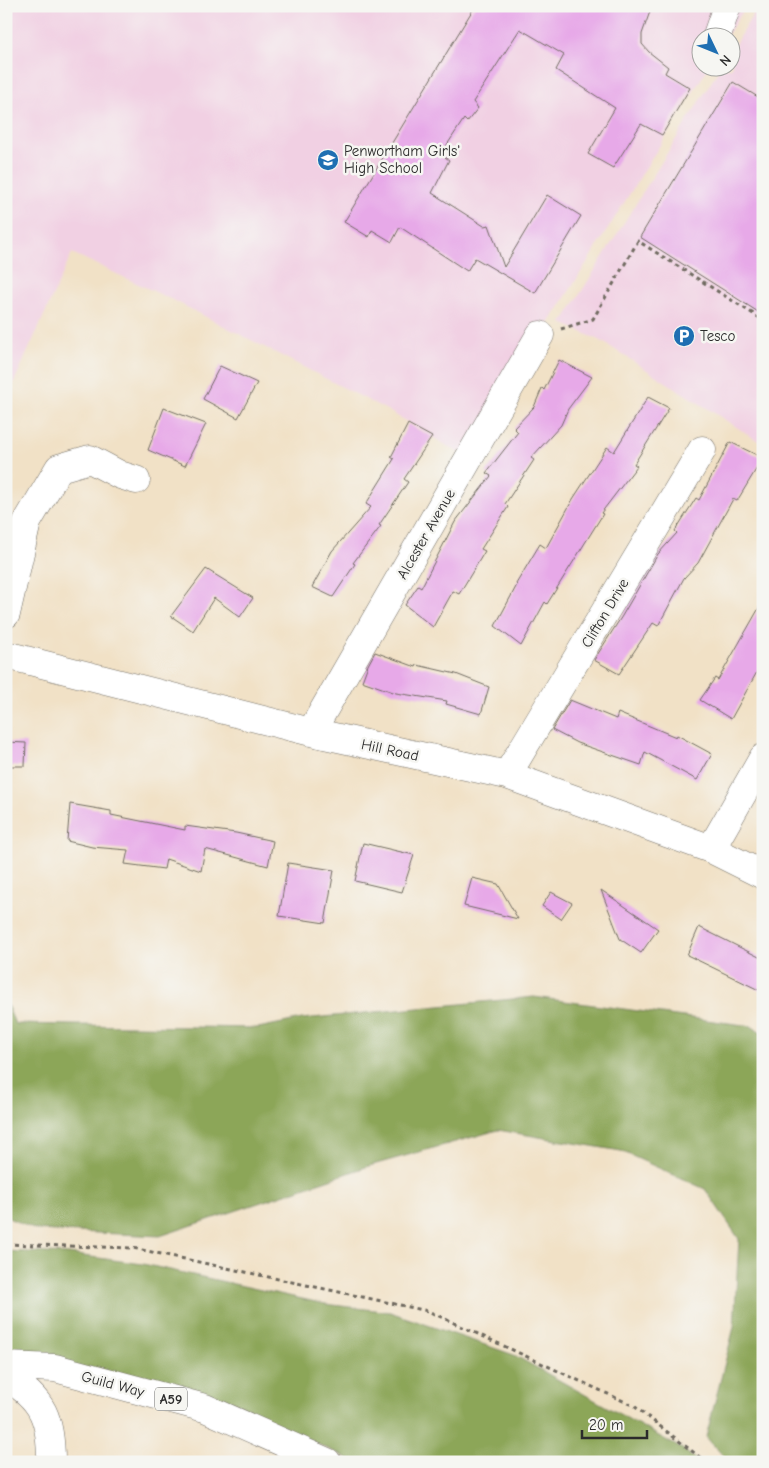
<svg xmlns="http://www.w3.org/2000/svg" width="769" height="1468" font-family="'Comic Neue',sans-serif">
  <rect width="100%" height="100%" fill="#f6f6f2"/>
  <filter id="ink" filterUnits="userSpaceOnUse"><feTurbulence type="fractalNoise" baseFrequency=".02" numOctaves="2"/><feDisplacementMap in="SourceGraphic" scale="10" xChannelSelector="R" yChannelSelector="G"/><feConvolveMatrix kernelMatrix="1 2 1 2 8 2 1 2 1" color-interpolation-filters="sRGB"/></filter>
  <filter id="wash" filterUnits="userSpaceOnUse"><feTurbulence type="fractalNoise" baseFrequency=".0096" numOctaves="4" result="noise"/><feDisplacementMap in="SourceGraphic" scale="20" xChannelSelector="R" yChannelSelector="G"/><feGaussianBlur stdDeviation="1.12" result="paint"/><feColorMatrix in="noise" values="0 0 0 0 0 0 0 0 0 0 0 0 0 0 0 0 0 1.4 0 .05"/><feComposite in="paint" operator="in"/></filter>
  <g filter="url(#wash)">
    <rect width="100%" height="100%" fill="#f1e1c6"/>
    <path fill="#f1d0e3" d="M 6,6 L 746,6 L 726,37 L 702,38 L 702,68 L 708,68 L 466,457 L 387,410 L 179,303 L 72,253 L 6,400 Z
      M 758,6 L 763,6 L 763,444 L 603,342 L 562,323 L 720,68 L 732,68 L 732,49 Z"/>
    <path fill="#8ca659" stroke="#5c6842" d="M 534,997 L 751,1026 L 763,1034 L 763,1462 L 729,1462 L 706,1437 L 734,1327 L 739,1239 L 705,1189 L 621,1151 L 498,1130 L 369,1166 L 160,1236 L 36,1230 L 6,1217 L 6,1002 L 15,1024 L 258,1028 L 302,1019 Z
      M 6,1251 L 69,1254 L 143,1264 L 325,1304 L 390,1312 L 514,1355 L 684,1450 L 698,1462 L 356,1462 L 270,1422 L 6,1355 Z"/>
    <g id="blocks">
      <path fill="#e7a9e8" d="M 475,6 L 652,6 L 642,34 L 642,44 L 649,52 L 668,67 L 665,73 L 690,88 L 662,135 L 641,124 L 613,168 L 588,154 L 615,108 L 556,70 L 564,55 L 520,29 L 473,102 L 478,108 L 467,122 L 464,119 L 441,154 L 449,160 L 432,193 L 484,226 L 489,225 L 504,267 L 547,195 L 581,216 L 535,293 L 475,258 L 467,271 L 400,227 L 392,242 L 372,230 L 369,237 L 344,222 Z
        M 733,82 L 763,100 L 763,315 L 640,237 Z
        M 559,360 L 592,377 L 568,409 L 561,425 L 531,458 L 534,460 L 505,504 L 508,507 L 481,549 L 485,551 L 459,594 L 453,591 L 433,627 L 405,605 L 418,586 L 421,588 L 455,522 L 491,476 L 486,473 L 518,432 L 514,428 L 534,407 L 542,388 L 544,390 Z
        M 220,366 L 257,383 L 238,418 L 203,399 Z
        M 648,397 L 669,408 L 634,464 L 637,466 L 601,513 L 603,514 L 547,604 L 545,602 L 521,646 L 495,626 L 517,585 L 516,584 L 540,544 L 546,548 L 573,499 L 607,447 L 614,452 Z
        M 164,408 L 206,424 L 185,466 L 148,450 Z
        M 408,424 L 432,437 L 404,479 L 408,482 L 379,525 L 381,526 L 353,563 L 355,564 L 333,597 L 312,587 L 332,551 L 371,507 L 366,504 L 394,459 L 391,457 Z
        M 730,442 L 763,458 L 737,501 L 733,499 L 698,563 L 684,578 L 658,626 L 653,623 L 619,674 L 594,660 L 622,616 L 658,554 L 677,533 L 675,531 L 696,498 L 699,500 Z
        M 206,569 L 253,598 L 240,617 L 214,598 L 193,631 L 171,616 Z
        M 763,601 L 763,661 L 731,719 L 700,700 L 715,678 L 718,680 Z
        M 375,652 L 416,667 L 417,665 L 456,674 L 489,687 L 481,714 L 446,704 L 447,701 L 396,693 L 362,681 L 368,665 Z
        M 570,700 L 616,719 L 618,713 L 676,737 L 677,735 L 712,754 L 697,780 L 645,752 L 641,765 L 577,743 L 552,730 Z
        M 6,742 L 26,743 L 25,766 L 6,766 Z
        M 70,804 L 111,811 L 111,815 L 185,830 L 185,826 L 236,833 L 273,841 L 268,866 L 205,849 L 201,871 L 166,859 L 164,869 L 125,864 L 128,850 L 92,847 L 67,841 Z
        M 363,843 L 414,855 L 402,892 L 355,881 Z
        M 288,863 L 334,870 L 325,923 L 279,916 Z
        M 472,878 L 498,884 L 518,919 L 464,906 Z
        M 601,890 L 658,929 L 641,953 L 620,939 Z
        M 551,892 L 572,903 L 561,919 L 542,906 Z
        M 699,927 L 763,959 L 763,992 L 687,955 Z"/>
    </g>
  </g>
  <g filter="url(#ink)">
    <use href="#blocks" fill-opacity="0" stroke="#706b61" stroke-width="1"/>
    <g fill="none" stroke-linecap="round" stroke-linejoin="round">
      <g stroke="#706b61" stroke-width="29">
        <path id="minor" d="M 716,38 L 727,6
          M 6,614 L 27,522 L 59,468 L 90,459 L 120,475 L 136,480
          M 6,655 L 311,732 L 507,775 L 711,849 L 763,875
          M 311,732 L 540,335
          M 507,775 L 702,450
          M 711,849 L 763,758"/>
      </g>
      <g stroke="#706b61" stroke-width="29">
        <path id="highway" d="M 6,1366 L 55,1368 L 205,1408 L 327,1462
          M 6,1377 C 44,1399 51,1420 51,1462"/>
      </g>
      <path stroke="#706b61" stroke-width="3" stroke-dasharray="4 4" stroke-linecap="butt" d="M 561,329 L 593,319 L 638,241 L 763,320
        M 6,1244 L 133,1248 L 428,1311 L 634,1406 L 706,1462"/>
      <use href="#minor" stroke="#fff" stroke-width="28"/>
      <use href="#highway" stroke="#fff" stroke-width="28"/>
    </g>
  </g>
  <defs>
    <g id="school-disc" transform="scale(1.125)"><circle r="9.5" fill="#1f6fb2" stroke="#f6f6f2"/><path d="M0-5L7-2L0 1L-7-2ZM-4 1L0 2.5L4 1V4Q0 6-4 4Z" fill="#fff"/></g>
    <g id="parking-disc" transform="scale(1.125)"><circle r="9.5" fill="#1f6fb2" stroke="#f6f6f2"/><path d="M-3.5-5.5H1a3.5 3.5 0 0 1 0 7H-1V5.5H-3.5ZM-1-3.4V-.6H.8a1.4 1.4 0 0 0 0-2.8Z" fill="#fff"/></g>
  </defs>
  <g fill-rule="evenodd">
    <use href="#school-disc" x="328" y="160"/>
    <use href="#parking-disc" x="684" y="336"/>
  </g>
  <g text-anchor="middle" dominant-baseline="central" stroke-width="5" stroke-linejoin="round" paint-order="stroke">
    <rect fill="#f6f6f2" stroke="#686867" stroke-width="1" x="155" y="1387.5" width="32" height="23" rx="4"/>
    <g font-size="14" font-weight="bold" fill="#2b2b2b">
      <text x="171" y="1399">A59</text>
    </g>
    <g font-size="15" fill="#2b2b2b" stroke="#f6f6f2" text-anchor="start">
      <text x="344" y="151">Penwortham Girls'<tspan x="344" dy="17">High School</tspan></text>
      <text x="700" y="336">Tesco</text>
    </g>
    <g font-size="15" fill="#2b2b2b" stroke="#f6f6f2">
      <text transform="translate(426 534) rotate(-60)">Alcester Avenue</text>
      <text transform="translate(605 613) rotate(-59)">Clifton Drive</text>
      <text transform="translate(390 750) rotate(12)">Hill Road</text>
      <text transform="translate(113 1384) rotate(15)">Guild Way</text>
    </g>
  </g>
  <rect width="769" height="1468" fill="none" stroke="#f6f6f2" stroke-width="25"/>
  <g transform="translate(716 52) rotate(133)"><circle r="24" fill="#f6f6f2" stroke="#a5a5a2"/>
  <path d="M0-4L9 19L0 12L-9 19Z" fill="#1f6fb2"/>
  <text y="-8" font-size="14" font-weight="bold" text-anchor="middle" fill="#2b2b2b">N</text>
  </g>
  <path d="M582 1430v8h65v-8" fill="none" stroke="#2b2b2b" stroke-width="2.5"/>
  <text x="589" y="1430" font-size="15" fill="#2b2b2b" stroke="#f6f6f2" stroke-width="4" paint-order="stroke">20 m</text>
</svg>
